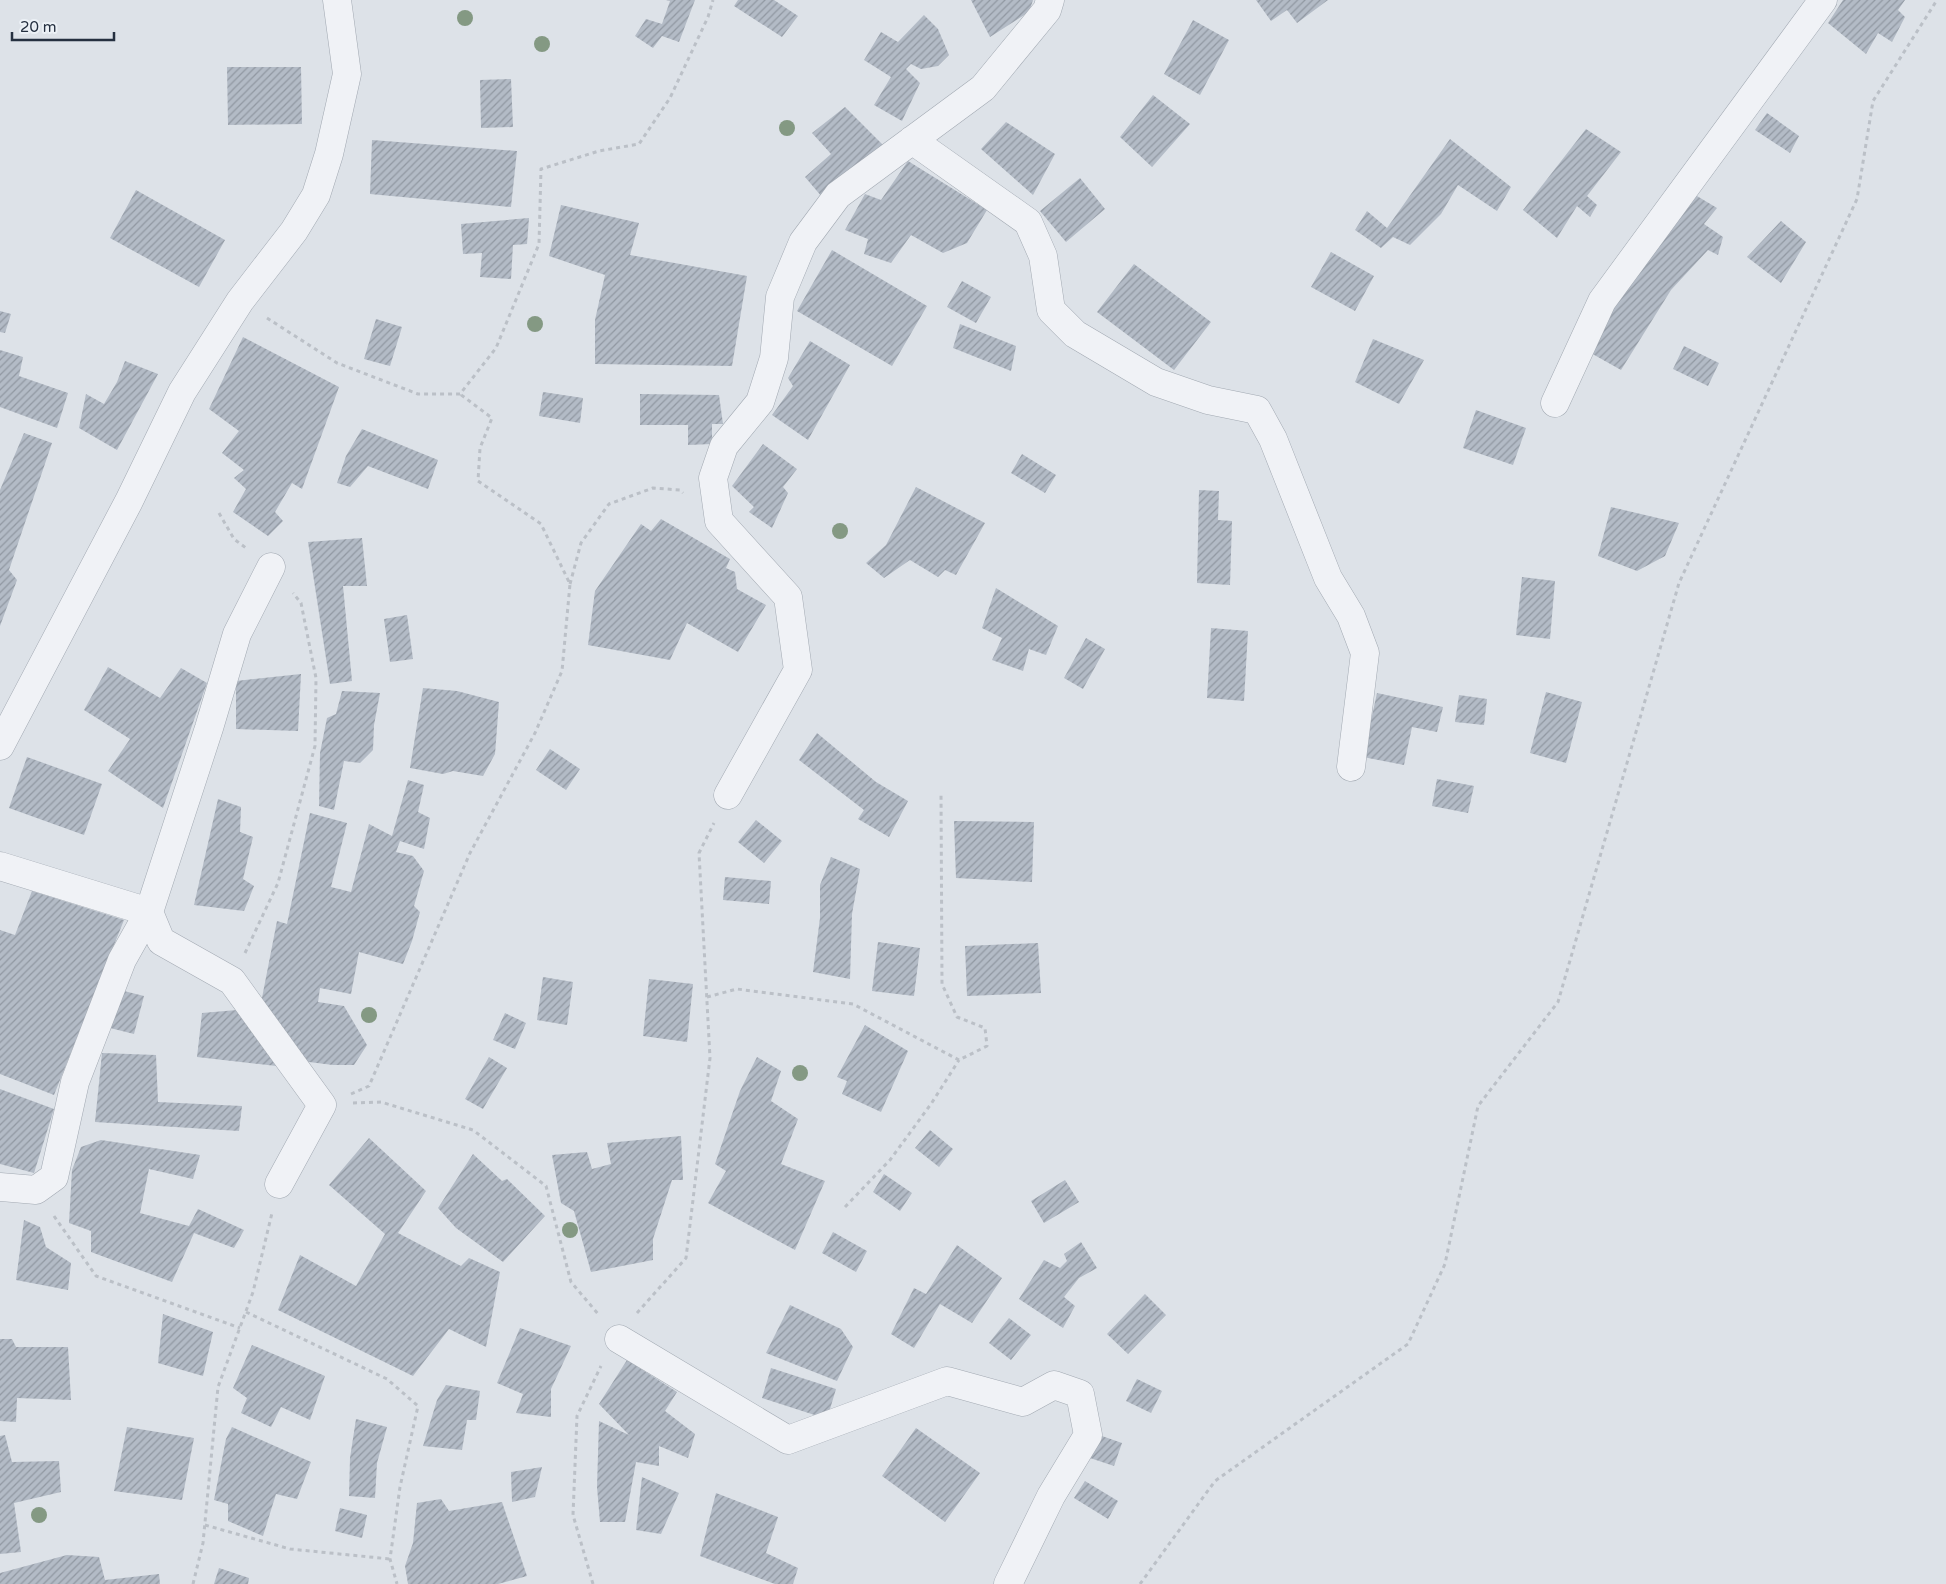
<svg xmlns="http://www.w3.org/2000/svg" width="1946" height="1584" font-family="'Varela Round',sans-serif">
  <defs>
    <pattern id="building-hatch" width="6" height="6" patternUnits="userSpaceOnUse" patternTransform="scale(1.25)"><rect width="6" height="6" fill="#b3bbc6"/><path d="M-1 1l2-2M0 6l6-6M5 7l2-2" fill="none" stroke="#9198a2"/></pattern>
  </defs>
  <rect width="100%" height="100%" fill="#dde2e8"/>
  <path fill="url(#building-hatch)" d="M 666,0 L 695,0 L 679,42 L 662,36 L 653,48 L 635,36 L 646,19 L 662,24 L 670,1 Z
    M 738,0 L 774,0 L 798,16 L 782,37 L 734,6 Z
    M 971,0 L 1033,0 L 1029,12 L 990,37 Z
    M 1256,0 L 1328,0 L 1297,23 L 1287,10 L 1271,21 Z
    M 1843,0 L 1905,0 L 1898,10 L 1905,17 L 1892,42 L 1878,33 L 1866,54 L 1828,23 Z
    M 924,15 L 938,29 L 949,55 L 938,66 L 921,69 L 911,64 L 906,69 L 920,83 L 902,121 L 874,105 L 891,77 L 864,60 L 881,32 L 898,42 Z
    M 1193,20 L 1229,40 L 1200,95 L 1164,74 Z
    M 227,67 L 301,67 L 302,124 L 228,125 Z
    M 511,79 L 513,127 L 481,128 L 480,80 Z
    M 1153,95 L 1190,124 L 1152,167 L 1120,137 Z
    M 845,107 L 883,145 L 822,197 L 805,177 L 831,154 L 812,133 Z
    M 1767,113 L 1799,136 L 1790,153 L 1755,130 Z
    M 1006,122 L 1055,154 L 1033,195 L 981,149 Z
    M 1586,129 L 1621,152 L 1587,196 L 1597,205 L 1590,217 L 1577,206 L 1557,238 L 1523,210 Z
    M 1450,139 L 1511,187 L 1497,211 L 1458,185 L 1441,214 L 1410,245 L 1393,237 L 1381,248 L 1355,230 L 1367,211 L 1387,228 Z
    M 372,140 L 517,151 L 511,207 L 370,194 Z
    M 908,161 L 987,210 L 967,243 L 943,253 L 911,235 L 891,263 L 864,254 L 868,239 L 845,230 L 865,194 L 881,200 Z
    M 1080,178 L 1105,209 L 1066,242 L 1040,211 Z
    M 136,190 L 225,240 L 199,287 L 110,238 Z
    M 1692,193 L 1717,208 L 1704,224 L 1723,237 L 1718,255 L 1708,250 L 1671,290 L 1621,370 L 1589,352 L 1610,312 Z
    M 561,205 L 639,223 L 630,255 L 747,276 L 732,366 L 595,364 L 595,320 L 605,275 L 549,256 Z
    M 529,218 L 527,244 L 513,245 L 511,279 L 480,277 L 482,253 L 463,254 L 461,224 Z
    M 1781,221 L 1806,242 L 1781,283 L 1747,257 Z
    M 832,250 L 927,306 L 892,366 L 797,311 Z
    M 1331,252 L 1374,276 L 1355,311 L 1311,287 Z
    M 1134,264 L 1211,322 L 1174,370 L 1097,312 Z
    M 962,281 L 991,297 L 976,323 L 947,307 Z
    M 0,311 L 11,314 L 5,333 L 0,332 Z
    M 376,319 L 402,327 L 390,366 L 364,359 Z
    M 960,324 L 1016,346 L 1011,371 L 953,348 Z
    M 243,337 L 339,387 L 302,489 L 292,483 L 275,512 L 283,521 L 268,536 L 233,512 L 246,489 L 234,478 L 244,470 L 222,453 L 239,431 L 209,409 Z
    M 1373,339 L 1424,360 L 1399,404 L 1355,382 Z
    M 810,341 L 850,365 L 808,440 L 772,415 L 793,386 L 788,378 Z
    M 1684,346 L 1719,363 L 1708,386 L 1673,369 Z
    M 0,350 L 23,357 L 19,376 L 68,393 L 57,428 L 0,407 Z
    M 125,361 L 158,374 L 117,450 L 79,428 L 86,394 L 104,404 L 117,382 Z
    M 543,392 L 583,398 L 580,423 L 539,416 Z
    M 640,394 L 719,395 L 723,424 L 712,424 L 712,444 L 688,445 L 688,425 L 640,425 Z
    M 1476,410 L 1526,428 L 1513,465 L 1463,448 Z
    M 362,429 L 438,460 L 428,489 L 368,466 L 350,487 L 337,483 L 346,456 Z
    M 24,433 L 52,443 L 9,570 L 17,580 L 0,626 L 0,490 Z
    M 763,444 L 797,469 L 783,487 L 788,493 L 772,528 L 749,512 L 754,507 L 732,486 Z
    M 1022,454 L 1056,475 L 1045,493 L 1011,473 Z
    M 916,487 L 985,523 L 956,575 L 945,570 L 938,577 L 910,560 L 884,578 L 866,563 L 886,545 Z
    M 1199,490 L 1219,491 L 1218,520 L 1232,521 L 1230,585 L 1197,583 Z
    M 1611,507 L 1679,523 L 1665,556 L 1637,571 L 1598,556 Z
    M 661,519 L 730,559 L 726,568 L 735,572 L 737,589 L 766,605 L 738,652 L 687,623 L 670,660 L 588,645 L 595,591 L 641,524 L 651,531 Z
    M 362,538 L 367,586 L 343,586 L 352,681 L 330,684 L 308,542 Z
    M 1522,577 L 1555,581 L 1550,639 L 1516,635 Z
    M 996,588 L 1058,626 L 1046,655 L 1029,649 L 1023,671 L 992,660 L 1002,638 L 982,628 Z
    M 407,615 L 413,659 L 390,662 L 384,619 Z
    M 1211,628 L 1248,631 L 1244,701 L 1207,698 Z
    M 1086,638 L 1105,649 L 1083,689 L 1064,678 Z
    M 108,667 L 160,698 L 181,668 L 207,683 L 163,808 L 108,771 L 130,739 L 84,710 Z
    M 301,674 L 298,731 L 236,729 L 236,681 Z
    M 423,688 L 457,691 L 499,702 L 495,754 L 483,776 L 453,771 L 443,774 L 410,768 Z
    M 342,691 L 380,693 L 374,725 L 373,750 L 360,763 L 344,761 L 334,810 L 319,806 L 320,753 L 327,718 L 336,714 Z
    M 1546,692 L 1582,702 L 1566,763 L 1530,753 Z
    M 1377,693 L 1443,707 L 1437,732 L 1412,727 L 1404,765 L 1363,757 Z
    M 1459,695 L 1487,699 L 1484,725 L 1455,722 Z
    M 817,733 L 876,782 L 908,801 L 889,837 L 858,819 L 864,810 L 799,760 Z
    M 550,749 L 580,769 L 566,790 L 536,770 Z
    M 27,757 L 102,784 L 84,835 L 9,808 Z
    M 1437,779 L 1474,786 L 1468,813 L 1432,806 Z
    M 408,780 L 424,785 L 418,812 L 430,818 L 424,849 L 400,841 L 396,852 L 413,856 L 424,871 L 414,906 L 420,912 L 412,941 L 403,964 L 359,952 L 351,994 L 320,988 L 318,1002 L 344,1006 L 367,1045 L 354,1065 L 333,1065 L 301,1061 L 261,1003 L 277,921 L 287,924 L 310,813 L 347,823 L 331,887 L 351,892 L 369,824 L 392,836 Z
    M 218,799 L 241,807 L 240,832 L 253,837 L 243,879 L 254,886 L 244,911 L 194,905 Z
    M 756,820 L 782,841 L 764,863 L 738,842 Z
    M 954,821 L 1034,822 L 1032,882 L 956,878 Z
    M 831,857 L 860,869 L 852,914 L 850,979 L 813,972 L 820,918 L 820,885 Z
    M 725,877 L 771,881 L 769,904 L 723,900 Z
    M 32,891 L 124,920 L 54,1095 L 0,1074 L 0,930 L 15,935 Z
    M 878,942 L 920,948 L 914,996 L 872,991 Z
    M 1038,943 L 1041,993 L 967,996 L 965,946 Z
    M 543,977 L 573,982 L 567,1025 L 537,1020 Z
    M 649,979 L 693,984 L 687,1042 L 643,1036 Z
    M 120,990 L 144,996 L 134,1034 L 110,1028 Z
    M 237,1010 L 277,1066 L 197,1057 L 202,1013 Z
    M 505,1013 L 526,1023 L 515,1049 L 493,1040 Z
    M 865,1025 L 908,1051 L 881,1112 L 842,1094 L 847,1081 L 837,1077 Z
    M 102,1053 L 156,1055 L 158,1102 L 242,1106 L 239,1131 L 95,1122 Z
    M 489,1057 L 507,1068 L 483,1109 L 465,1099 Z
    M 757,1057 L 781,1071 L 771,1101 L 798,1119 L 781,1164 L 825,1181 L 795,1250 L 708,1203 L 726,1171 L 715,1164 L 740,1091 Z
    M 0,1089 L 54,1109 L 34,1173 L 0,1164 Z
    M 930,1130 L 953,1149 L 939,1167 L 915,1148 Z
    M 681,1136 L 683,1180 L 672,1180 L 653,1239 L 653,1260 L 591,1272 L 574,1211 L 561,1203 L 552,1155 L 587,1152 L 592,1169 L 611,1164 L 607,1143 Z
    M 369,1138 L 426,1191 L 398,1233 L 461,1266 L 469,1258 L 500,1272 L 486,1347 L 449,1329 L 413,1376 L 278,1310 L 300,1255 L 356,1286 L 385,1234 L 329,1185 Z
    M 101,1140 L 200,1155 L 193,1179 L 149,1169 L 140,1213 L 189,1226 L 198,1209 L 244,1230 L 234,1248 L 194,1233 L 172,1282 L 91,1252 L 91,1231 L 69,1223 L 72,1170 L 81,1147 Z
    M 473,1154 L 502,1181 L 507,1179 L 545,1216 L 503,1262 L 456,1228 L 438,1208 Z
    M 884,1174 L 912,1193 L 900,1211 L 873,1192 Z
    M 1065,1180 L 1079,1202 L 1044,1223 L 1031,1201 Z
    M 24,1220 L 40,1227 L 46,1247 L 71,1263 L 68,1290 L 16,1280 Z
    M 833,1232 L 867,1251 L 856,1272 L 822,1253 Z
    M 1081,1242 L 1097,1268 L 1079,1278 L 1064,1297 L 1075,1306 L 1063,1328 L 1019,1299 L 1044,1260 L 1060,1268 L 1067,1261 L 1064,1254 Z
    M 957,1245 L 1002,1278 L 972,1323 L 940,1304 L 914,1348 L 891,1334 L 914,1288 L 926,1294 Z
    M 1145,1294 L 1166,1315 L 1128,1354 L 1107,1334 Z
    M 790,1305 L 841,1329 L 853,1347 L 837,1381 L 766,1353 Z
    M 163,1314 L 213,1332 L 203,1376 L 158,1363 Z
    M 1009,1318 L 1031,1335 L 1011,1360 L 989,1343 Z
    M 520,1328 L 571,1346 L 551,1389 L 551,1417 L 516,1413 L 523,1394 L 497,1383 Z
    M 0,1339 L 12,1339 L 16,1347 L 68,1347 L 71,1400 L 17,1398 L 16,1422 L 0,1421 Z
    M 252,1345 L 325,1376 L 310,1420 L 281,1407 L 271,1427 L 241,1413 L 247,1398 L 233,1388 Z
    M 627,1360 L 677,1392 L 665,1411 L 695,1434 L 688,1458 L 659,1446 L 659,1466 L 636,1462 L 625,1522 L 600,1522 L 597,1487 L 599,1421 L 629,1435 L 599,1404 Z
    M 771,1368 L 836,1389 L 827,1419 L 762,1398 Z
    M 1137,1379 L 1162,1391 L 1151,1413 L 1126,1401 Z
    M 446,1385 L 480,1391 L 476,1420 L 467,1420 L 462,1450 L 423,1446 L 437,1400 Z
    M 356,1419 L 387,1427 L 377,1463 L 375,1498 L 349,1496 L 350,1458 Z
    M 127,1427 L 194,1438 L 182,1500 L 114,1491 Z
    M 232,1427 L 311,1462 L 297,1499 L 276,1494 L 263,1536 L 228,1521 L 228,1504 L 214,1500 L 226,1439 Z
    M 916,1428 L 980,1473 L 945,1522 L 882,1476 Z
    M 5,1435 L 12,1462 L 59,1461 L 61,1492 L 14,1503 L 21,1552 L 0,1554 L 0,1436 Z
    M 1099,1435 L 1122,1443 L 1114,1466 L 1090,1458 Z
    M 542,1467 L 535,1497 L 512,1502 L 511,1472 Z
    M 642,1477 L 679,1493 L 661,1534 L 636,1530 Z
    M 1085,1481 L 1118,1501 L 1108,1519 L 1074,1498 Z
    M 716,1493 L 778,1517 L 766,1553 L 798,1568 L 793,1584 L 775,1584 L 700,1556 Z
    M 441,1499 L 449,1511 L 502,1502 L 527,1576 L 498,1584 L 408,1584 L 405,1566 L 413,1543 L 417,1503 Z
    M 340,1508 L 367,1515 L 362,1538 L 335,1531 Z
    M 67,1555 L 99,1557 L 105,1580 L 159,1574 L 160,1584 L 0,1584 L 0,1573 Z
    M 219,1568 L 249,1578 L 248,1584 L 214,1584 Z"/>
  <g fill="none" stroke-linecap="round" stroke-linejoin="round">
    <g stroke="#a2a9b2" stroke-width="29">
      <path id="minor" d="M 912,140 L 1028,222 L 1043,256 L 1051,310 L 1075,334 L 1156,382 L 1208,400 L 1257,410 L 1273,439 L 1328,578 L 1351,616 L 1365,653 L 1351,767
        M 1555,403 L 1602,301 L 1823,0
        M 271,567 L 237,634 L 209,728 L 149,912 L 161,941 L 232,981 L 322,1105 L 279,1184
        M 0,746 L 129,501 L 182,392 L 240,301 L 294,231 L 316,195 L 329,154 L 347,74 L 337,0
        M 728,795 L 798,670 L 788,597 L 719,521 L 713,478 L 724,446 L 760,402 L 774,358 L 780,297 L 803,242 L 838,195 L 983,88 L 1047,10 L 1050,0
        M 0,866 L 149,912 L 122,960 L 75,1082 L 54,1177 L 36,1190 L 0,1187
        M 619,1339 L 788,1440 L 947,1381 L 1023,1402 L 1054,1385 L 1080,1394 L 1088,1435 L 1051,1496 L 1008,1584"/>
    </g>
    <path stroke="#bbc0c7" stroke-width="3" stroke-dasharray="4 4" stroke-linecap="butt" d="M 267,318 L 337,363 L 418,394 L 460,394 L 496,348 L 539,244 L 541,169 L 599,151 L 639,144 L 670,98 L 708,17 L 713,0
      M 219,513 L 234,539 L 246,548
      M 570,584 L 581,543 L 609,504 L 653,488 L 680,490 L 683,493
      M 245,953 L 278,883 L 315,746 L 316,678 L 301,603 L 293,593
      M 707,997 L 737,989 L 853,1004 L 959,1060 L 987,1046 L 985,1028 L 957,1017 L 942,984 L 941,793
      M 351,1094 L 369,1086 L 470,853 L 535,733 L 562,671 L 570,584 L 541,524 L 478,481 L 480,448 L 492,418 L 460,394
      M 353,1103 L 381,1102 L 473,1130 L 546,1186 L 571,1282 L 599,1315
      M 845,1207 L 890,1160 L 931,1104 L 959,1060
      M 54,1216 L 96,1276 L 240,1328
      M 246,1312 L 387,1379 L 418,1406 L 400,1487 L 390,1559 L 397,1584
      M 637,1313 L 686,1258 L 710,1058 L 699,853 L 714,823
      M 205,1525 L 290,1549 L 390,1559
      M 193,1584 L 203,1543 L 218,1387 L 253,1292 L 272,1213
      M 593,1584 L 573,1515 L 577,1416 L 601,1366
      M 1140,1584 L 1215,1481 L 1408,1344 L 1445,1264 L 1478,1106 L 1558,1002 L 1679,583 L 1857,199 L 1873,101 L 1937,0"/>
    <use href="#minor" stroke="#f0f2f6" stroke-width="28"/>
  </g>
  <g fill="#849983">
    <circle cx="465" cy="18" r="8"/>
    <circle cx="542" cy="44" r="8"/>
    <circle cx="787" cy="128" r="8"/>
    <circle cx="535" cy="324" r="8"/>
    <circle cx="840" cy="531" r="8"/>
    <circle cx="369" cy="1015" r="8"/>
    <circle cx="800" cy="1073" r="8"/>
    <circle cx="570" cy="1230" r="8"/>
    <circle cx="39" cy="1515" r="8"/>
  </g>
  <path d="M12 32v8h102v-8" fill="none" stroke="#253040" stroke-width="2.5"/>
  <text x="20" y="32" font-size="15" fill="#253040" stroke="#ecf1f6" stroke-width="4" paint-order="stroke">20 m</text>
</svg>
